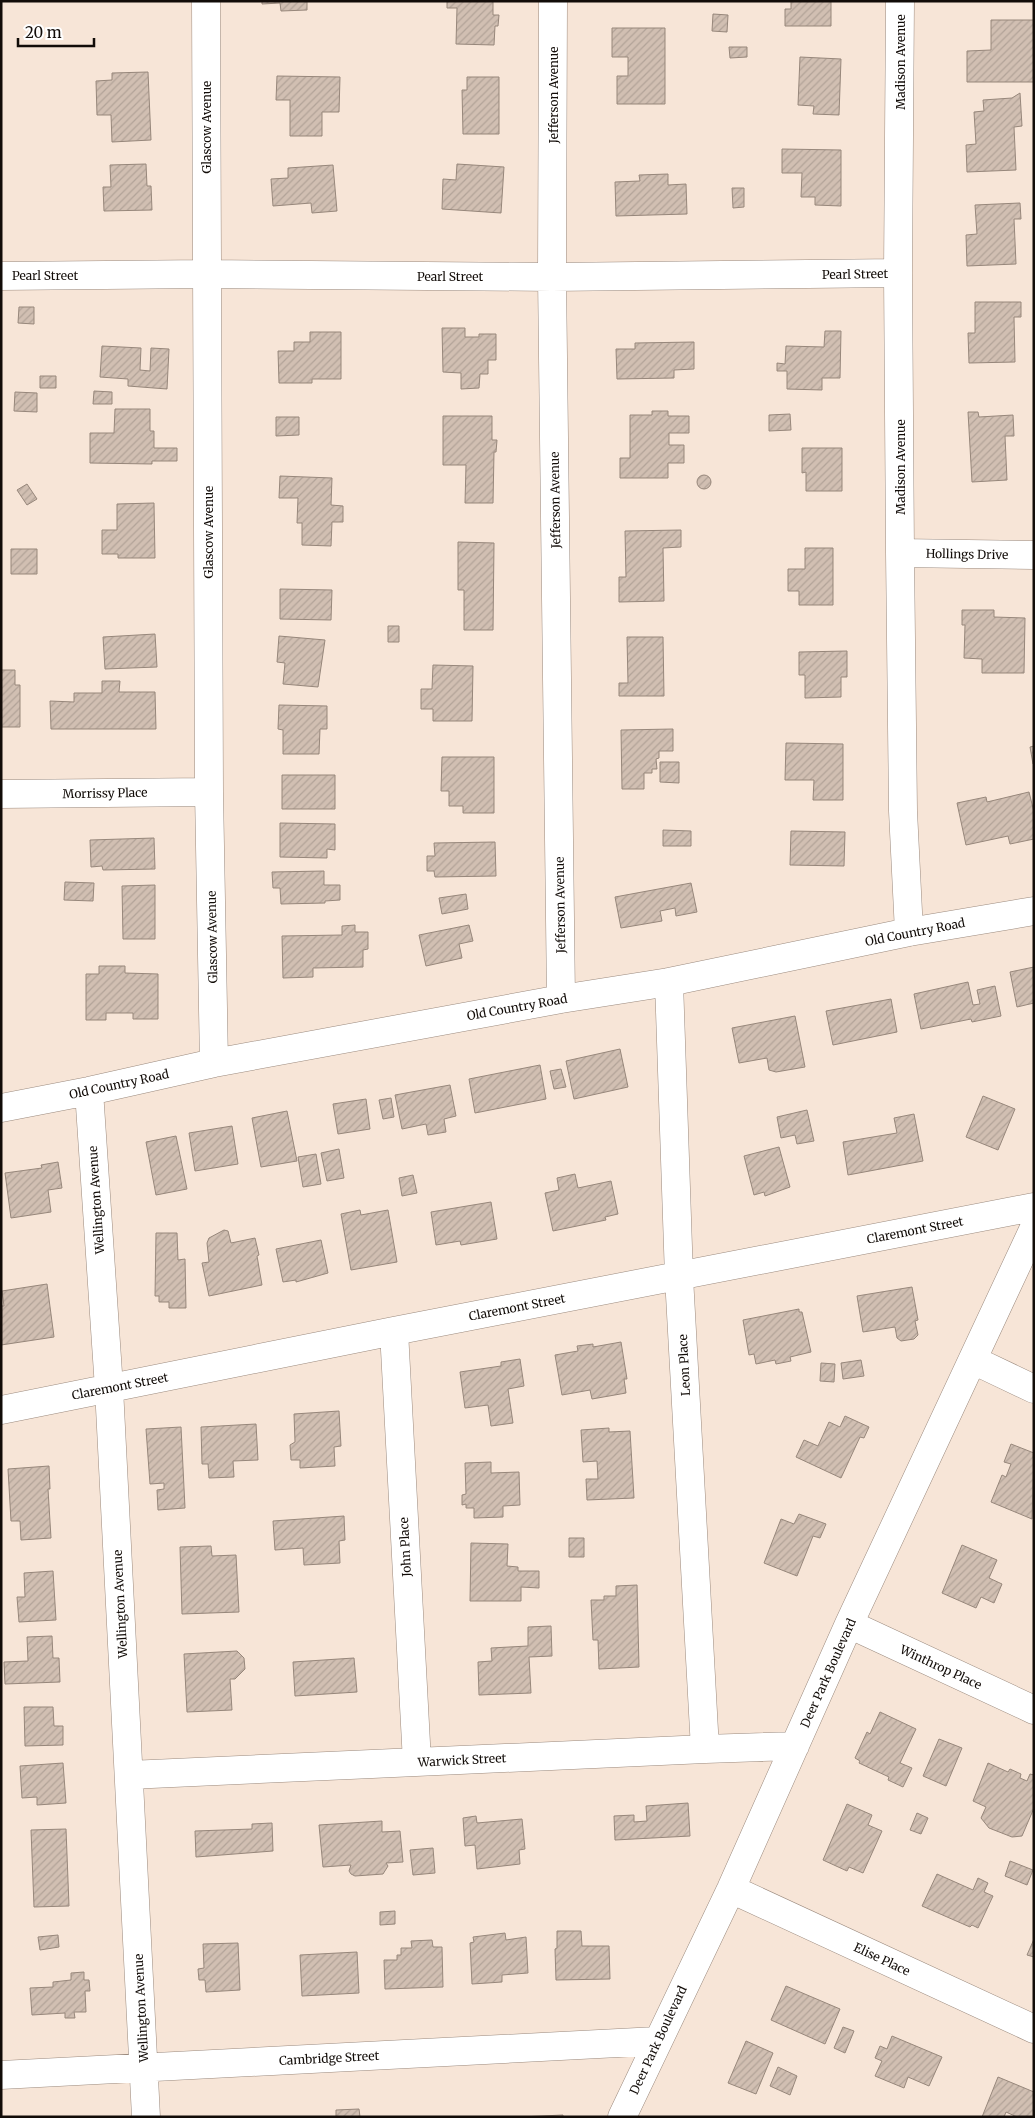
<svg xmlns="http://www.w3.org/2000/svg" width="1035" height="2118" font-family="Merriweather,serif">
  <defs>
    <pattern id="building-hatch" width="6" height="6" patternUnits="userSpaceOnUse" patternTransform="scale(1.25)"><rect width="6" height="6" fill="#d1bfb2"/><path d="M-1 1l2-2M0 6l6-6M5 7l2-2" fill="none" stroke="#b2a398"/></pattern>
  </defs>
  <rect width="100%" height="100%" fill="#f7e5d7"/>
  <path fill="url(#building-hatch)" stroke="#97877b" d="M 262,1 L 307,1 L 307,10 L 281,11 L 280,3 L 262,4 Z
    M 447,1 L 493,1 L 493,15 L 499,15 L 498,26 L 495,26 L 494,45 L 456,44 L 457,8 L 447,8 Z
    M 791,1 L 831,1 L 831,26 L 785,26 L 785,9 L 791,9 Z
    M 713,14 L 728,15 L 727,32 L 712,31 Z
    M 991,20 L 1034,20 L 1034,82 L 967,82 L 967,51 L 991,50 Z
    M 612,28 L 665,28 L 665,104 L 617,104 L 617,76 L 628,76 L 628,57 L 612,57 Z
    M 729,47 L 747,47 L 747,57 L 730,58 Z
    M 800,57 L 841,59 L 839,115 L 813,114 L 814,106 L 798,105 Z
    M 148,72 L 151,140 L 112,142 L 111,115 L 97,115 L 96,81 L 112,80 L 112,73 Z
    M 277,76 L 340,77 L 339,112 L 322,112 L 322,136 L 290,136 L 290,100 L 276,100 Z
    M 467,77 L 499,77 L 499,134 L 463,134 L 462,90 L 467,90 Z
    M 1020,93 L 1022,126 L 1014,127 L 1016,170 L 967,172 L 966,145 L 976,144 L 974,112 L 984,111 L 983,100 L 1012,98 Z
    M 782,149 L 841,150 L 841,206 L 815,205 L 815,197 L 801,197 L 802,173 L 782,173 Z
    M 146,164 L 147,186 L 151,186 L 152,210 L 104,211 L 103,187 L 111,187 L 110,165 Z
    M 457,164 L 504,167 L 501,213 L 442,209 L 443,179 L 456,180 Z
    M 333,165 L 337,211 L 312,213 L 311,203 L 273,206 L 271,179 L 288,178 L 288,168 Z
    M 668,174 L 668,185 L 686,184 L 687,214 L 616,216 L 615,182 L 640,181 L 639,175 Z
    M 732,188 L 744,188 L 744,207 L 733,208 Z
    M 1020,203 L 1021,219 L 1014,219 L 1016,264 L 967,266 L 966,235 L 977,234 L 975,205 Z
    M 975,302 L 1021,302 L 1021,317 L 1014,317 L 1015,362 L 969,363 L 968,333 L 975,333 Z
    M 19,307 L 34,307 L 34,324 L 18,323 Z
    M 442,328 L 465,328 L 465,337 L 479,337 L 479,334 L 496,334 L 496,360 L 488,360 L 488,374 L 480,374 L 479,388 L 461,389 L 461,373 L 443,372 Z
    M 825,331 L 841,331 L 840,378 L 822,378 L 822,390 L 787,389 L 787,371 L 777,371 L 777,363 L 785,364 L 786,346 L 824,347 Z
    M 310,332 L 341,332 L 341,379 L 312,379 L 312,383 L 279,383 L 278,351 L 294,351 L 294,342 L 310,342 Z
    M 694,342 L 694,369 L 674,370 L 674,378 L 617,379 L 616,349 L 635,349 L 635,343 Z
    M 102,346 L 141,348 L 140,370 L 150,371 L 151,348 L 169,349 L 167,389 L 128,386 L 128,379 L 100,377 Z
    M 40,376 L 56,376 L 56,388 L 40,388 Z
    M 94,391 L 112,392 L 112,404 L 93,404 Z
    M 15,392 L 37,393 L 37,412 L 14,411 Z
    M 115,409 L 150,409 L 150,431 L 154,431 L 154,448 L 177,448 L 177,461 L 152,461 L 152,464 L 90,463 L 90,433 L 114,433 Z
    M 652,411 L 668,411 L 668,416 L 689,416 L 689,433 L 669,433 L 669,445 L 684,445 L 684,463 L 668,463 L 668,478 L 620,478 L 620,458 L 630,458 L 630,415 L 652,415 Z
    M 968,412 L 978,412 L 979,417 L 1013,415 L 1014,436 L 1005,436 L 1007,480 L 972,482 Z
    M 790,414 L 791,430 L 769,431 L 769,415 Z
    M 443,416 L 492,416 L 492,440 L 497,440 L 496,452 L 494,452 L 493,503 L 465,503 L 466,465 L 443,465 Z
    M 276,417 L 299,417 L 299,435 L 276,436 Z
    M 802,448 L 842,448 L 842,491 L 806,491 L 806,472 L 802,473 Z
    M697 482a7 7 0 1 1 14 0a7 7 0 1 1-14 0Z
    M 280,476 L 332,478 L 331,505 L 343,506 L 343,522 L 332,522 L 331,546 L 302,545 L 302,523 L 297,523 L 298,498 L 279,498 Z
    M 27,484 L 37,499 L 27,505 L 17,490 Z
    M 154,503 L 155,558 L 118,558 L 118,554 L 102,554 L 102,530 L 117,530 L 117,504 Z
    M 681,530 L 681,547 L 663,548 L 664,601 L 619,602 L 619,577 L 626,577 L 625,531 Z
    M 458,542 L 494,543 L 493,630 L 464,630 L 464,590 L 458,590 Z
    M 805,548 L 833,548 L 833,605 L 799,605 L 799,591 L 788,591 L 788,569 L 805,569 Z
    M 11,549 L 37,549 L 37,574 L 11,574 Z
    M 280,589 L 332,590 L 331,620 L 280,619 Z
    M 962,610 L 994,610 L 994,617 L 1025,618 L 1024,673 L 982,673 L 982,659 L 964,658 L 965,625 L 962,625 Z
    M 388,626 L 399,626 L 399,642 L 388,642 Z
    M 155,634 L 157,667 L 105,669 L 103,637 Z
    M 279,636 L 325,640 L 318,687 L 283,684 L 285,663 L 277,662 Z
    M 627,637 L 663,637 L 664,696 L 619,696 L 619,683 L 628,683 Z
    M 847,651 L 847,677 L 841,677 L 841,697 L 805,698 L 805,675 L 799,675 L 799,652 Z
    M 433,665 L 473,666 L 472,721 L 433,721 L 433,709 L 421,709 L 421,689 L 432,689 Z
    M 1,670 L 15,670 L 15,685 L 20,685 L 20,727 L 1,727 Z
    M 102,681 L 120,681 L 119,692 L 155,692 L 156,729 L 51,729 L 50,701 L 74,702 L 74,693 L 102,693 Z
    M 279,705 L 327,706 L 327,729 L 320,729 L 319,754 L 283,754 L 283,730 L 278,729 Z
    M 673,729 L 673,751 L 659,751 L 659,758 L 656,759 L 657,769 L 652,769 L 652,773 L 644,773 L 644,789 L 622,789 L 621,730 Z
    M 786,743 L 843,744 L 843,800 L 813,800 L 814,780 L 785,780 Z
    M 1034,746 L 1034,764 L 1033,764 L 1030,747 Z
    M 442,757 L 494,757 L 494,813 L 463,813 L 463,806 L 449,806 L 449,791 L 441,791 Z
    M 660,762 L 679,762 L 679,783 L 660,782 Z
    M 282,775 L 335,775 L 335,809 L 282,809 Z
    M 1029,792 L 1034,812 L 1034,839 L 1010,844 L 1008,836 L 966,845 L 957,803 L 986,797 L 987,802 Z
    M 280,823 L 335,824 L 335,850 L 327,849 L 327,858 L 280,857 Z
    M 663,830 L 691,831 L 691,846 L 663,846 Z
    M 791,831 L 845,832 L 844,866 L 790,865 Z
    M 154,838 L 155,869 L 103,870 L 102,866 L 91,867 L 90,840 Z
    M 495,842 L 496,876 L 435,877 L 434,871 L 427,871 L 427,856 L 435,856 L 434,843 Z
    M 324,871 L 324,885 L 340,885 L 340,900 L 325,901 L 325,903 L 281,904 L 280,888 L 273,888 L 272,872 Z
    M 65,882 L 94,883 L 93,901 L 64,900 Z
    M 691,883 L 697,912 L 676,916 L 675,908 L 660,911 L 662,921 L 621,928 L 615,897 Z
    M 155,885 L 155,939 L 123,939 L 122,886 Z
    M 466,894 L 468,909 L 442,914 L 439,898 Z
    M 355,925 L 355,932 L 368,932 L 368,949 L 363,950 L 363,967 L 313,968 L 313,977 L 283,978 L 282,936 L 342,935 L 342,926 Z
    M 469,925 L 473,941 L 459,944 L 462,958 L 426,966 L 419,935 Z
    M 99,966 L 125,966 L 125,973 L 158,974 L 158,1019 L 133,1019 L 133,1013 L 106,1013 L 106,1020 L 86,1020 L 86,974 L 99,974 Z
    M 1034,967 L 1034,1003 L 1017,1007 L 1010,972 Z
    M 968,982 L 973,1005 L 980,1004 L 977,990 L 995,986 L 1001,1016 L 972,1022 L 971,1019 L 921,1029 L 914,994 Z
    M 891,999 L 897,1032 L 833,1045 L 826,1011 Z
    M 795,1016 L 805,1067 L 776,1072 L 769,1070 L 767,1058 L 739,1063 L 732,1028 Z
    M 620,1049 L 628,1087 L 574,1099 L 566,1061 Z
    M 540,1065 L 546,1099 L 475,1113 L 469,1079 Z
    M 561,1069 L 566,1087 L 554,1089 L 550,1071 Z
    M 450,1085 L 456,1116 L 444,1119 L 446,1132 L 428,1135 L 426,1124 L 402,1129 L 395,1095 Z
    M 983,1096 L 1015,1109 L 998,1150 L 966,1137 Z
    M 391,1098 L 394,1117 L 383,1119 L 379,1100 Z
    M 366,1099 L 370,1129 L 338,1134 L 333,1104 Z
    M 807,1110 L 814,1141 L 797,1144 L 795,1135 L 781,1138 L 777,1117 Z
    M 287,1111 L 297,1161 L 261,1167 L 252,1118 Z
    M 914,1114 L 923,1161 L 848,1175 L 843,1142 L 897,1133 L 894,1118 Z
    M 232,1126 L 238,1164 L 195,1171 L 189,1133 Z
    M 176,1136 L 187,1189 L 156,1195 L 146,1142 Z
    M 779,1147 L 790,1187 L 765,1196 L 764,1192 L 754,1195 L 744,1156 Z
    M 339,1149 L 344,1178 L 327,1181 L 321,1153 Z
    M 316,1154 L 321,1184 L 303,1187 L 298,1157 Z
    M 58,1162 L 62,1188 L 48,1190 L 51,1212 L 11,1218 L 5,1173 L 42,1168 L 41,1165 Z
    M 575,1174 L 578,1188 L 611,1181 L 618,1214 L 605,1217 L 606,1220 L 553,1231 L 545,1193 L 559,1190 L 557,1178 Z
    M 413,1175 L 417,1193 L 402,1196 L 399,1178 Z
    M 491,1202 L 497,1239 L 461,1245 L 460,1241 L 436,1245 L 431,1212 Z
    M 360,1210 L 361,1215 L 388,1210 L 397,1262 L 351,1270 L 341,1214 Z
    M 224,1230 L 228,1231 L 231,1243 L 255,1238 L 259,1255 L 257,1256 L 262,1285 L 209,1296 L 202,1263 L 209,1262 L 207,1243 L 209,1238 Z
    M 156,1233 L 177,1233 L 178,1260 L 185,1259 L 186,1308 L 169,1308 L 169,1302 L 159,1302 L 159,1296 L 155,1296 Z
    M 321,1240 L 328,1273 L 296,1282 L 296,1280 L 283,1282 L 276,1249 Z
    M 47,1284 L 54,1337 L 1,1345 L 1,1306 L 4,1306 L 2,1291 Z
    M 912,1287 L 918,1320 L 915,1321 L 918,1335 L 914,1339 L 901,1341 L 897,1338 L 895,1327 L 863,1332 L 857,1296 Z
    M 799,1309 L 799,1312 L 802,1312 L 811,1352 L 790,1357 L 791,1361 L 776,1364 L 775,1360 L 756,1364 L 754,1354 L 749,1355 L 743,1320 Z
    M 621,1342 L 627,1379 L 624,1379 L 626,1393 L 592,1399 L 590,1390 L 562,1395 L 555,1355 L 578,1351 L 577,1346 L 593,1344 L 593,1347 Z
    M 520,1359 L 524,1386 L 508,1389 L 513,1423 L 491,1426 L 488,1405 L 465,1408 L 460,1372 L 501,1366 L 501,1362 Z
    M 861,1360 L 864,1376 L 843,1379 L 841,1363 Z
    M 821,1363 L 835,1364 L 834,1382 L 820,1381 Z
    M 339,1411 L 341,1446 L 334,1447 L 335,1466 L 300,1468 L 300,1460 L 291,1460 L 290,1445 L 295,1442 L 294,1414 Z
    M 845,1416 L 869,1427 L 864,1438 L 860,1437 L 841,1478 L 796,1457 L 804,1440 L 818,1446 L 829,1422 L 840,1427 Z
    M 256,1424 L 258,1460 L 233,1461 L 234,1477 L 209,1478 L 208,1464 L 202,1464 L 201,1427 Z
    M 181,1427 L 185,1508 L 158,1510 L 157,1490 L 164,1489 L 164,1483 L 150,1484 L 146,1429 Z
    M 609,1428 L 609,1432 L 630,1431 L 634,1498 L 587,1500 L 586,1479 L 598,1479 L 597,1461 L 583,1462 L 581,1430 Z
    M 1011,1444 L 1034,1453 L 1032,1519 L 991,1502 L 1002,1475 L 1006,1477 L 1011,1464 L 1004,1462 Z
    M 491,1462 L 491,1473 L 519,1472 L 520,1505 L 503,1506 L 503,1517 L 474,1518 L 474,1508 L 466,1508 L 466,1504 L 462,1505 L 462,1495 L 466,1494 L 465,1463 Z
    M 49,1466 L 50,1489 L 48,1489 L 51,1538 L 21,1540 L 20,1521 L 11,1521 L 8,1469 Z
    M 799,1514 L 826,1524 L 820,1538 L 813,1536 L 797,1576 L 764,1563 L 781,1519 L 794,1524 Z
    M 344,1516 L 345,1540 L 339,1541 L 340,1563 L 304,1565 L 303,1548 L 275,1550 L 273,1521 Z
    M 569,1538 L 584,1538 L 584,1557 L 569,1557 Z
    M 471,1543 L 508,1544 L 507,1566 L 518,1567 L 518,1571 L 539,1571 L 539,1588 L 521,1587 L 521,1601 L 470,1601 Z
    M 962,1545 L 997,1560 L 989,1578 L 1002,1584 L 994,1603 L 981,1597 L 976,1608 L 942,1593 Z
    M 211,1546 L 212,1556 L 236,1555 L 239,1612 L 182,1614 L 180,1547 Z
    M 53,1571 L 56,1620 L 19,1622 L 17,1597 L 25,1597 L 24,1573 Z
    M 637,1585 L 639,1667 L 599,1669 L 598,1640 L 593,1640 L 591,1600 L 604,1600 L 604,1596 L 616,1596 L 616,1586 Z
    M 551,1626 L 552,1656 L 529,1657 L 531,1693 L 479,1695 L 478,1662 L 492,1661 L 491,1648 L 528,1646 L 528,1627 Z
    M 52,1636 L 53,1658 L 59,1658 L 60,1682 L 5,1684 L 4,1662 L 28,1661 L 27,1637 Z
    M 237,1651 L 244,1658 L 245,1669 L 235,1679 L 230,1679 L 232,1710 L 187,1712 L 184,1654 Z
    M 354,1658 L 357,1692 L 295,1696 L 293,1662 Z
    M 24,1707 L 53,1707 L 54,1726 L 63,1726 L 63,1745 L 25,1746 Z
    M 880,1712 L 916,1729 L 900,1763 L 912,1768 L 903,1787 L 888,1780 L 889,1777 L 859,1763 L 860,1761 L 855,1758 L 867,1732 L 870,1734 Z
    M 939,1739 L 962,1748 L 946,1786 L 923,1776 Z
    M 63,1763 L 66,1803 L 37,1805 L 37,1797 L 22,1798 L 20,1766 Z
    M 988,1763 L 1008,1772 L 1010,1769 L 1021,1774 L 1020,1778 L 1027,1781 L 1030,1774 L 1034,1775 L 1034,1808 L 1022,1836 L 1012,1837 L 989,1828 L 981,1818 L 986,1807 L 973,1801 Z
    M 688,1803 L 690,1836 L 615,1840 L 614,1816 L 634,1815 L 634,1822 L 647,1821 L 646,1806 Z
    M 847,1804 L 872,1815 L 868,1825 L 882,1831 L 863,1873 L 849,1867 L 847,1871 L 823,1860 Z
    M 917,1813 L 928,1818 L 921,1834 L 910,1830 Z
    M 476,1816 L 477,1823 L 522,1819 L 525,1849 L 519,1850 L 520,1864 L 477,1869 L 475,1845 L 465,1846 L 463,1818 Z
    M 382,1821 L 382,1832 L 400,1831 L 403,1862 L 386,1863 L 388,1866 L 383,1874 L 355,1876 L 351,1874 L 349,1871 L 351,1865 L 323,1867 L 319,1825 Z
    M 272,1823 L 273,1851 L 196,1857 L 195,1831 L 252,1829 L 252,1824 Z
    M 66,1829 L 69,1906 L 34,1907 L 31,1830 Z
    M 433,1848 L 435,1873 L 413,1875 L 410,1850 Z
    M 1010,1861 L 1033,1870 L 1027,1885 L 1005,1876 Z
    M 937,1874 L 973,1890 L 978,1878 L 988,1883 L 984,1892 L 993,1896 L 978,1928 L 972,1925 L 970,1927 L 922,1906 Z
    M 395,1911 L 395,1924 L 380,1925 L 380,1912 Z
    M 557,1931 L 581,1931 L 582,1946 L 609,1946 L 610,1979 L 556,1980 L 555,1949 L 557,1948 Z
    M 505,1933 L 506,1940 L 526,1937 L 528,1973 L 502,1975 L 502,1982 L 472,1984 L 470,1943 L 474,1942 L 473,1937 Z
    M 58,1935 L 59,1947 L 40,1950 L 38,1937 Z
    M 1034,1939 L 1034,1957 L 1027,1955 Z
    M 432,1940 L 433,1947 L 442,1947 L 443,1987 L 385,1989 L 384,1960 L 397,1960 L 397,1955 L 401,1955 L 401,1948 L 412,1948 L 411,1941 Z
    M 238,1943 L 240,1990 L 206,1992 L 205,1980 L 199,1980 L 198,1969 L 204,1968 L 203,1944 Z
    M 357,1952 L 359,1993 L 302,1996 L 300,1955 Z
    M 84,1972 L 84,1980 L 89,1980 L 90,1991 L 85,1991 L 86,2012 L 74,2012 L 75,2018 L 65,2018 L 65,2013 L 32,2015 L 30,1988 L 53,1987 L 53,1982 L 71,1980 L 71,1973 Z
    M 786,1986 L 840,2009 L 825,2044 L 771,2020 Z
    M 843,2027 L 854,2031 L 845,2053 L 834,2048 Z
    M 892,2036 L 942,2057 L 929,2086 L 908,2077 L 904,2088 L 875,2076 L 882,2061 L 875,2058 L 880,2046 L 887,2049 Z
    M 746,2041 L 773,2053 L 756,2094 L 728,2083 Z
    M 778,2067 L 797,2076 L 790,2095 L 770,2086 Z
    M 998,2077 L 1034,2092 L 1034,2117 L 1017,2117 L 1006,2112 L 1004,2117 L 982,2117 Z
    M 359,2109 L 360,2117 L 336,2117 L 336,2110 Z
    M 563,2115 L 563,2117 L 521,2117 Z"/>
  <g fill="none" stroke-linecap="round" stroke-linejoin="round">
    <g stroke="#9b8a7e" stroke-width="29">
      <path id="minor" d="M 206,1 L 209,792 L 214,1063
        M 553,1 L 552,277 L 561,999
        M 900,1 L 898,273 L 900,553 L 903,811 L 909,932
        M 1,276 L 207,274 L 552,277 L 898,273
        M 900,553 L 1034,555
        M 1,794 L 209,792
        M 669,982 L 679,1277 L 705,1749
        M 89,1091 L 109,1388 L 146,2117
        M 1,1108 L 89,1091 L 214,1063 L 561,999 L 669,982 L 909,932 L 1034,911
        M 394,1331 L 417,1762
        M 973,1360 L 1034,1389
        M 1,1410 L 394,1331 L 1034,1207
        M 849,1624 L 1034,1710
        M 129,1775 L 705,1749 L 795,1746
        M 731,1889 L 1034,2029
        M 1,2075 L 657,2041
        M 622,2117 L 731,1889 L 849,1624 L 1034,1228"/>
    </g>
    <use href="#minor" stroke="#fff" stroke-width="28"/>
  </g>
  <g text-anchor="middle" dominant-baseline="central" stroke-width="4.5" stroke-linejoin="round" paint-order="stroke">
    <g font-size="12" fill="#120c08" stroke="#fff">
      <text transform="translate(900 62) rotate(-90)">Madison Avenue</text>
      <text transform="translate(553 95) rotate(-90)">Jefferson Avenue</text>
      <text transform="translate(206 127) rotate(-90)">Glascow Avenue</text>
      <text transform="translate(855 274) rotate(-1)">Pearl Street</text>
      <text x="45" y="275">Pearl Street</text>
      <text x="450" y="276">Pearl Street</text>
      <text transform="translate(900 467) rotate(-90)">Madison Avenue</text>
      <text transform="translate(555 500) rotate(-91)">Jefferson Avenue</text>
      <text transform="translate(208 532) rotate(-90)">Glascow Avenue</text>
      <text transform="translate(967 554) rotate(1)">Hollings Drive</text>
      <text transform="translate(105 793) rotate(-1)">Morrissy Place</text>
      <text transform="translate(560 905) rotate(-91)">Jefferson Avenue</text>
      <text transform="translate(915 932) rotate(-11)">Old Country Road</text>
      <text transform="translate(212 937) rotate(-91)">Glascow Avenue</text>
      <text transform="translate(517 1007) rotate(-10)">Old Country Road</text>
      <text transform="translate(119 1084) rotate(-12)">Old Country Road</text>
      <text transform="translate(96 1200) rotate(-94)">Wellington Avenue</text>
      <text transform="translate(915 1230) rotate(-11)">Claremont Street</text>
      <text transform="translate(517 1307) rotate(-11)">Claremont Street</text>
      <text transform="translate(684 1365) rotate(-93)">Leon Place</text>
      <text transform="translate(120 1386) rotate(-11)">Claremont Street</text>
      <text transform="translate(405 1547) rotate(-93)">John Place</text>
      <text transform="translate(120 1604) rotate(-93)">Wellington Avenue</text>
      <text transform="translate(941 1667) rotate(25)">Winthrop Place</text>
      <text transform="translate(828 1673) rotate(-66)">Deer Park Boulevard</text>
      <text transform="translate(462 1760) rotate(-3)">Warwick Street</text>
      <text transform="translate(882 1959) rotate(25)">Elise Place</text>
      <text transform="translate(141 2008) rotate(-93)">Wellington Avenue</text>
      <text transform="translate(658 2040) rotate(-65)">Deer Park Boulevard</text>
      <text transform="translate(329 2058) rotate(-3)">Cambridge Street</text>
    </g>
  </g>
  <rect width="1035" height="2118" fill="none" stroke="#120c08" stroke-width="5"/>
  <path d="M18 38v8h76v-8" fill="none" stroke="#120c08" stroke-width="2.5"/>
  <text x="25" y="38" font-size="15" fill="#120c08" stroke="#ffffff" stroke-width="4" paint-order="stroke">20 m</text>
</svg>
